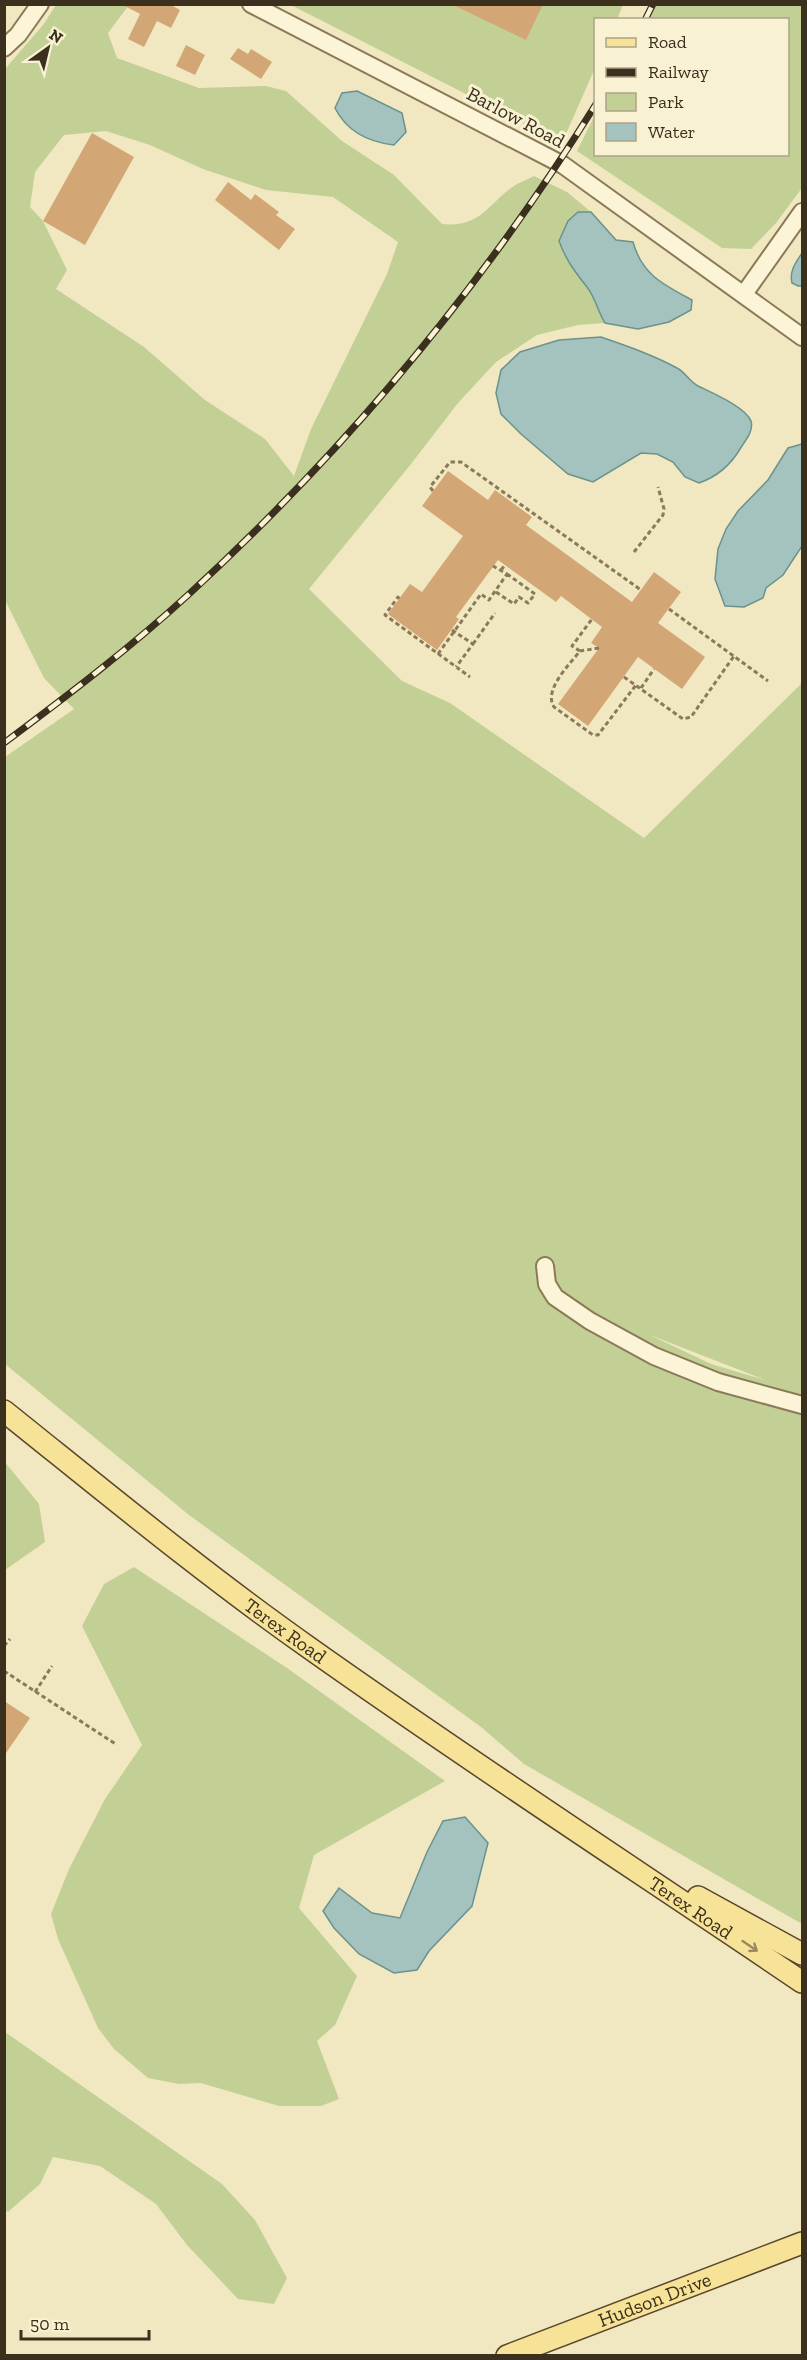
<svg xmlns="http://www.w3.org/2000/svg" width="807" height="2360" font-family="'Zilla Slab',serif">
  <rect width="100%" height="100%" fill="#f1e8c2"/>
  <path fill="#c2d095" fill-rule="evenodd" d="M 654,4 L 802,5 L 802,188 L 776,223 L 751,249 L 722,248 L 577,151 L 595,115 L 596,154 L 788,154 L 788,20 L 646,19 Z
    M 56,5 L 129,5 L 108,33 L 117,58 L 199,88 L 266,86 L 286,91 L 342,141 L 394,175 L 442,224 C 483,228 489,201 517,184 C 523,181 529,179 534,176 L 567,192 L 591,212 L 578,212 L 559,241 C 566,260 575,272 587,287 C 595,297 598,312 605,323 L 578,325 L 537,335 L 496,362 L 458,403 L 411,464 L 309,589 L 402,681 L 450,703 L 644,838 L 802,683 L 802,1924 L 524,1764 L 481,1727 L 189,1515 L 5,1364 L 5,757 L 74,709 L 44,678 L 5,600 L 5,69 L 43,25 ZM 106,131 L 150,145 L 203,169 L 266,190 L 333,197 L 398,242 L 387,274 L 311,429 L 294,476 L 265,439 L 205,400 L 144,347 L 56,289 L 67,270 L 43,221 L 30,207 L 35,172 L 64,135 ZM 650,1335 L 765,1380 L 711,1364 Z
    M 291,5 L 623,5 L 617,19 L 596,20 L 595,68 L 562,143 Z
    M 4,1461 L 39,1504 L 45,1542 L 5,1570 Z
    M 134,1567 L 287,1668 L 445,1781 L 314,1855 L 299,1908 L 357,1976 L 335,2025 L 317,2041 L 339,2099 L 321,2106 L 279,2106 L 201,2083 L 179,2084 L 148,2078 L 114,2049 L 98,2028 L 58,1939 L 51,1914 L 69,1869 L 105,1799 L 142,1745 L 82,1626 L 104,1584 Z
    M 5,2032 L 222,2184 L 255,2220 L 287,2278 L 274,2304 L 238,2299 L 187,2245 L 156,2204 L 100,2166 L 53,2157 L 40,2184 L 8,2212 L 5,2210 Z"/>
  <path fill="#a5c3be" stroke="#6b928d" stroke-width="1.5" d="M 357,91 L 402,113 L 406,132 L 394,145 C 368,142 347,132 335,108 L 342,93 Z
    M 578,212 L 591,212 L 616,240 L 633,242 C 642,275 664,285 692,300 L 691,310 L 669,322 L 638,329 L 605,323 C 598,312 595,297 587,287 C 575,272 566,260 559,241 L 568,221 Z
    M 802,253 L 802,286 L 798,286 L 792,283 C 789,271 796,262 802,253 Z
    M 601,337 C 627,346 653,355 677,368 C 685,372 690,382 698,386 C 710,392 746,407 751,421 C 754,431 745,441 740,449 C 730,466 716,477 699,483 L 685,477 L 673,462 L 657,454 L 641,453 L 593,482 L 568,474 L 521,434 L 501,414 L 496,393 L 501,370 L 520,352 L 559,340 Z
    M 802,444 L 802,546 L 783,575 L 766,588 L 763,598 L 744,607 L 725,606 L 715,579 L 718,549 L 726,529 L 738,511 L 768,480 L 788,448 Z
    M 465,1817 L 488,1843 L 472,1906 L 429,1951 L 417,1970 L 394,1973 L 359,1954 L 334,1928 L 323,1911 L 339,1888 L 372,1913 L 400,1918 L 427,1852 L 443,1821 Z"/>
  <path fill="#d2a675" d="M 121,4 L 169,4 L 180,10 L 171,28 L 157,21 L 144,47 L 128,39 L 140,14 Z
    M 451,4 L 543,4 L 526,40 Z
    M 186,45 L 205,55 L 195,75 L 176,66 Z
    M 238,48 L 248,54 L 251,49 L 272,62 L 261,79 L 230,59 Z
    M 92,133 L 134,157 L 85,245 L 43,221 Z
    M 228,182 L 251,200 L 255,194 L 279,212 L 276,215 L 295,229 L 279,250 L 215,200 Z
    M 448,471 L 488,500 L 495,490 L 532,517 L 526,525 L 632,602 L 654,572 L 681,592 L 658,623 L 705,657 L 682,689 L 638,657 L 588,726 L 558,704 L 599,648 L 591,643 L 602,627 L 561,596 L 556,602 L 498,560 L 456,617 L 459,619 L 437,650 L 388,614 L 410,584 L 422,592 L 463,536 L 422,506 Z
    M 4,1701 L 30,1718 L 4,1756 Z"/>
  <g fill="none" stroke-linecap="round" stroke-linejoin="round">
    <g stroke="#8c7958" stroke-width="20">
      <path id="minor" d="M 251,4 L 563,165 L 802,337
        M 4,48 L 18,35 L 40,4
        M 744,294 L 802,212
        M 545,1266 L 547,1284 L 555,1297 L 590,1321 L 654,1356 L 718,1382 L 802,1405"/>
    </g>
    <g stroke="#59462c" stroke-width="24">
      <g id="major">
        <path id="s1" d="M 4,1411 C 104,1491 203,1573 308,1647 C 470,1762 638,1871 802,1982"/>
        <path d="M 698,1897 L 802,1954"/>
        <path id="s2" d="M 507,2356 L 802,2243"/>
      </g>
    </g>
    <path stroke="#8c7958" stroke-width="3" stroke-dasharray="4.5 3" stroke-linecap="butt" d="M 433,491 L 430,487 L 450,462 L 461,462 L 641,590
      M 634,552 L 663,515 L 664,509 L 658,487
      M 501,570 L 505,565
      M 496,592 L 514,604 L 519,597 L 528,603 L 535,594 L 507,574
      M 399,599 L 398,597 L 385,615 L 470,677
      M 669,609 L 768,681
      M 452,630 L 473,644 L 456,667
      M 473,644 L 495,613
      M 599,648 L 580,651 C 570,664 543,690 554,707 L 593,735 L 598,735 L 636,685
      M 580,651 L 572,646 L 592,619
      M 438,654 L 481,594 L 489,600 L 507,574 L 493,566
      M 624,677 L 683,719 L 691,717 L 734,656
      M 641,688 L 654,669
      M 4,1646 L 10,1639
      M 4,1671 L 117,1745
      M 35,1692 L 52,1666"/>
    <use href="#minor" stroke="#fbf4d6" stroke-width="16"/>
    <use href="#major" stroke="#f7e397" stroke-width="21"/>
    <g stroke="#3b2f1d" stroke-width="7">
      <path id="rail" d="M 645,20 L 653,4
        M 4,743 C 67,696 130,648 188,595 C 346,450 483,286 596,104"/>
    </g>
    <use href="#rail" stroke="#f8f1d2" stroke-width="4.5" stroke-dasharray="14" stroke-linecap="butt"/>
  </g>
  <defs><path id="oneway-shaft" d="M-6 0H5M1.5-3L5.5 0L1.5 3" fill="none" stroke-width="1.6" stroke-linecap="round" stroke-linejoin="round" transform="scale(1.5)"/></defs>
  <use stroke="#99895a" href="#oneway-shaft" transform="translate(750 1946) rotate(34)"/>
  <g text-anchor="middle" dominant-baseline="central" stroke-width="6" stroke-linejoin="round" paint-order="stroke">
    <g font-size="20" fill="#3b2f1d" stroke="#f8f1d2">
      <text transform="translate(516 117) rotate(28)">Barlow Road</text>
      <text stroke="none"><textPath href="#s1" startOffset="357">Terex Road</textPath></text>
      <text stroke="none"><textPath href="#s1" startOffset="848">Terex Road</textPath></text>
      <text stroke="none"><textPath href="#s2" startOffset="158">Hudson Drive</textPath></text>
    </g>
  </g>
  <rect width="807" height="2360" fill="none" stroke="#3b2f1d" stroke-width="12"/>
  <rect x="594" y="18" width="195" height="138" fill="#f8f1d2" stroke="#aca38a" stroke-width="1.5"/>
  <rect x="606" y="38" width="30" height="9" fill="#f7e397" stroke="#aca38a" stroke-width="1.5"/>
  <text x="648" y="48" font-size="18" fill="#3b2f1d">Road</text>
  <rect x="606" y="68" width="30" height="9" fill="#3b2f1d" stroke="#aca38a" stroke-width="1.5"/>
  <text x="648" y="78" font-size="18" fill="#3b2f1d">Railway</text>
  <rect x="606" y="93" width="30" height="18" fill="#c2d095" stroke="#aca38a" stroke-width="1.5"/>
  <text x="648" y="108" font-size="18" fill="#3b2f1d">Park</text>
  <rect x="606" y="123" width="30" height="18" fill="#a5c3be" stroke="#aca38a" stroke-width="1.5"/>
  <text x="648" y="138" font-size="18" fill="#3b2f1d">Water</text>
  <g transform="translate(48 48) rotate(34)" stroke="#f8f1d2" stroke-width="4.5" paint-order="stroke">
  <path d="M0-4.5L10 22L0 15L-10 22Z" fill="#3b2f1d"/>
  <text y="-9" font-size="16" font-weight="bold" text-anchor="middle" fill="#3b2f1d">N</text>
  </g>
  <path d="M21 2330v9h128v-9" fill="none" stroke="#3b2f1d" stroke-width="3"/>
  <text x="30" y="2330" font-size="18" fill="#3b2f1d" stroke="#f8f1d2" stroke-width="4.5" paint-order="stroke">50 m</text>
</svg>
